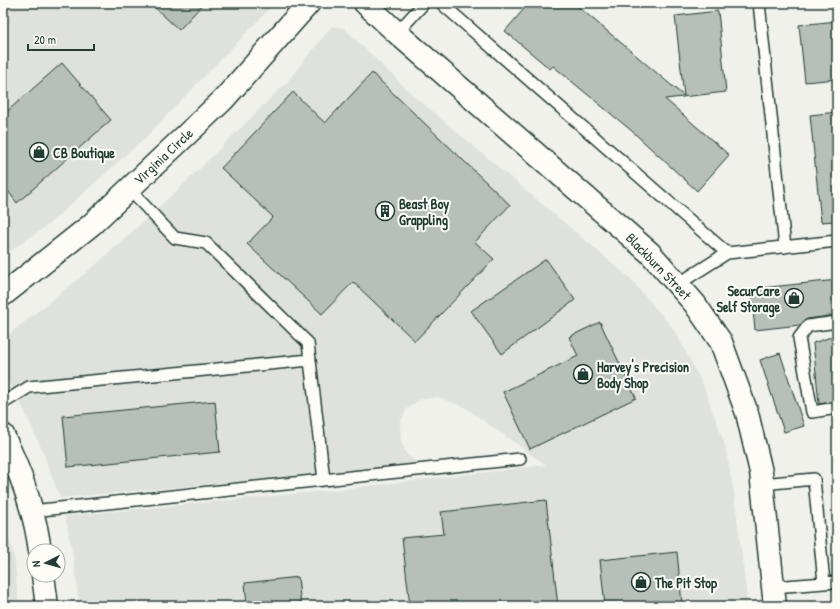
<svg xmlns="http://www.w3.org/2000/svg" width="840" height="609" font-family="'Patrick Hand',sans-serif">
  <rect width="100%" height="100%" fill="#f0f1eb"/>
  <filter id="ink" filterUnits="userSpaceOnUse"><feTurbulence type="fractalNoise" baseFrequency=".025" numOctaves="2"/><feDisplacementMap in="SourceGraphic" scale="8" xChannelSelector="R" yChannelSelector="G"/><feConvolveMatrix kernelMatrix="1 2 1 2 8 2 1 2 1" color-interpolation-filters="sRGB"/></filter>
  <g filter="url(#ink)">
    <path fill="#dfe2dc" d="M 3,3 L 275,3 L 145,138 L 48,225 L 3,256 Z
      M 332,26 L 344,28 L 413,95 L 631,279 L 675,331 L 704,387 L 725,445 L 734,493 L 748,606 L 79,606 L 74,561 L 65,516 L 343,489 L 546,465 L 464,407 L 438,397 L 419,400 L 407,409 L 400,423 L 401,442 L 407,455 L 421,465 L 60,498 L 42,450 L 22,406 L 3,374 L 3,339 L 98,263 L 186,182 L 287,82 Z
      M 3,515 L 14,556 L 19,606 L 3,606 Z"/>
    <path fill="#b6bfb8" stroke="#1f3d34" d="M 150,3 L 204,3 L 179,30 Z
      M 529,3 L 574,3 L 684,96 L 675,16 L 718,11 L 726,92 L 665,99 L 729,155 L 697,191 L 633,132 L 553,66 L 550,69 L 505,31 Z
      M 837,21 L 837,79 L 805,82 L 799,25 Z
      M 62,63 L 111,120 L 17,203 L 3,184 L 3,115 Z
      M 372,73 L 510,205 L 475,242 L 494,259 L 415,341 L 353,282 L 322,314 L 247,244 L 273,217 L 221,168 L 293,92 L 325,123 Z
      M 837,112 L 837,221 L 821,222 L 810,115 Z
      M 546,259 L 575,300 L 502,354 L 471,311 Z
      M 837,280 L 837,315 L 807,319 L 800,325 L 755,330 L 751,289 Z
      M 600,322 L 636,398 L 530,449 L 503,392 L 578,356 L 569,337 Z
      M 837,335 L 837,401 L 819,404 L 813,343 Z
      M 780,353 L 804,426 L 784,432 L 760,360 Z
      M 215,401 L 220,452 L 68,467 L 63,416 Z
      M 546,500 L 558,606 L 410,606 L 402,538 L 444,534 L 441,512 Z
      M 677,552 L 682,604 L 659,606 L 605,606 L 600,560 Z
      M 298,577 L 301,606 L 247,606 L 245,583 Z"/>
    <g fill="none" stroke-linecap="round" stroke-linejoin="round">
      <g stroke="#1f3d34" stroke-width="14">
        <path id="lane" d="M 441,3 L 727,253
          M 759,3 L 785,247
          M 397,33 L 424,3
          M 129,189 L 175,238 L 206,243 L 308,343 L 324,480
          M 678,284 L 727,253 L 837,241
          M 837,322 L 808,326 L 799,338 L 812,412 L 837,408
          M 3,403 L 29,387 L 310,360
          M 762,484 L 814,479 L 824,583
          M 32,511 L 520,459
          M 773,587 L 837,582"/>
      </g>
      <g stroke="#1f3d34" stroke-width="25">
        <path id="street" d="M 3,295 L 91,225 L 223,100 L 309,3
          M 3,435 C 20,471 35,511 40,551
          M 43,575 L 47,606"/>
      </g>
      <g stroke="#1f3d34" stroke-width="25">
        <path id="secondary" d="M 365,3 L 397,33 L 650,253 L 695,304 L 721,342 L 747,413 L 761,472 L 775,606"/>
      </g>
      <use href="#lane" stroke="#fdfcf7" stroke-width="11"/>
      <use href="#street" stroke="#fdfcf7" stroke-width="22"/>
      <use href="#secondary" stroke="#fdfcf7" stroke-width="22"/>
    </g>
  </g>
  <defs>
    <g id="shop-ring" transform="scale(1)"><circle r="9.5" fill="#fdfcf7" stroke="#1f3d34" stroke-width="1.5"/><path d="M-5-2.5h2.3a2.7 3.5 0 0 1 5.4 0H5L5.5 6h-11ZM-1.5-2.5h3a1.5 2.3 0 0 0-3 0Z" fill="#1f3d34"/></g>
    <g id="building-ring" transform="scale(1)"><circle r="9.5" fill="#fdfcf7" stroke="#1f3d34" stroke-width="1.5"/><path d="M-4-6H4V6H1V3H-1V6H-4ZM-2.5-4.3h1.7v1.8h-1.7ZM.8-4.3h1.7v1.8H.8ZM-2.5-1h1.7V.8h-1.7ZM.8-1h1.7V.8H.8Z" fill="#1f3d34"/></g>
  </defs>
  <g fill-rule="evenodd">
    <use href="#shop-ring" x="39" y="152"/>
    <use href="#building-ring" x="385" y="211"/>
    <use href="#shop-ring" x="794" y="298"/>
    <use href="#shop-ring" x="583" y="374"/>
    <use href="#shop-ring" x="641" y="582"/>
  </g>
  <g text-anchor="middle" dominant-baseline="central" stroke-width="4" stroke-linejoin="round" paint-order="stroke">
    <g font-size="14" font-weight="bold" fill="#1f3d34" stroke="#fdfcf7" text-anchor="start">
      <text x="53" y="152">CB Boutique</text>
      <text x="399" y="203">Beast Boy<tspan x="399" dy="16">Grappling</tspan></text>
      <text x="780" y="290" text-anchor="end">SecurCare<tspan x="780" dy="16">Self Storage</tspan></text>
      <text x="597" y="366">Harvey's Precision<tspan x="597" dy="16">Body Shop</tspan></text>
      <text x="655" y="582">The Pit Stop</text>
    </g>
    <g font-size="14" fill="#1f3d34" stroke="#fdfcf7">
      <text transform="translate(163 156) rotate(-43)">Virginia Circle</text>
      <text transform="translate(659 266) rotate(46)">Blackburn Street</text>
    </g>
  </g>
  <rect width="840" height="609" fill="none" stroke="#fdfcf7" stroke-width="16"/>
  <rect x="8" y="8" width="824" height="593" fill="none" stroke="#1f3d34" stroke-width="1.5" filter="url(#ink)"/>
  <g transform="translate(46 563) rotate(264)"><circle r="19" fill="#fdfcf7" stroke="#a4b0a9"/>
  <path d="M0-3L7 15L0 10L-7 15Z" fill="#1f3d34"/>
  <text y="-6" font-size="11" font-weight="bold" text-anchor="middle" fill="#1f3d34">N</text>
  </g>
  <path d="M28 44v6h66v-6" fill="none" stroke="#1f3d34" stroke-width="2"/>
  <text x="34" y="44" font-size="12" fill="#1f3d34" stroke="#fdfcf7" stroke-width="3" paint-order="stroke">20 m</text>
</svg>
